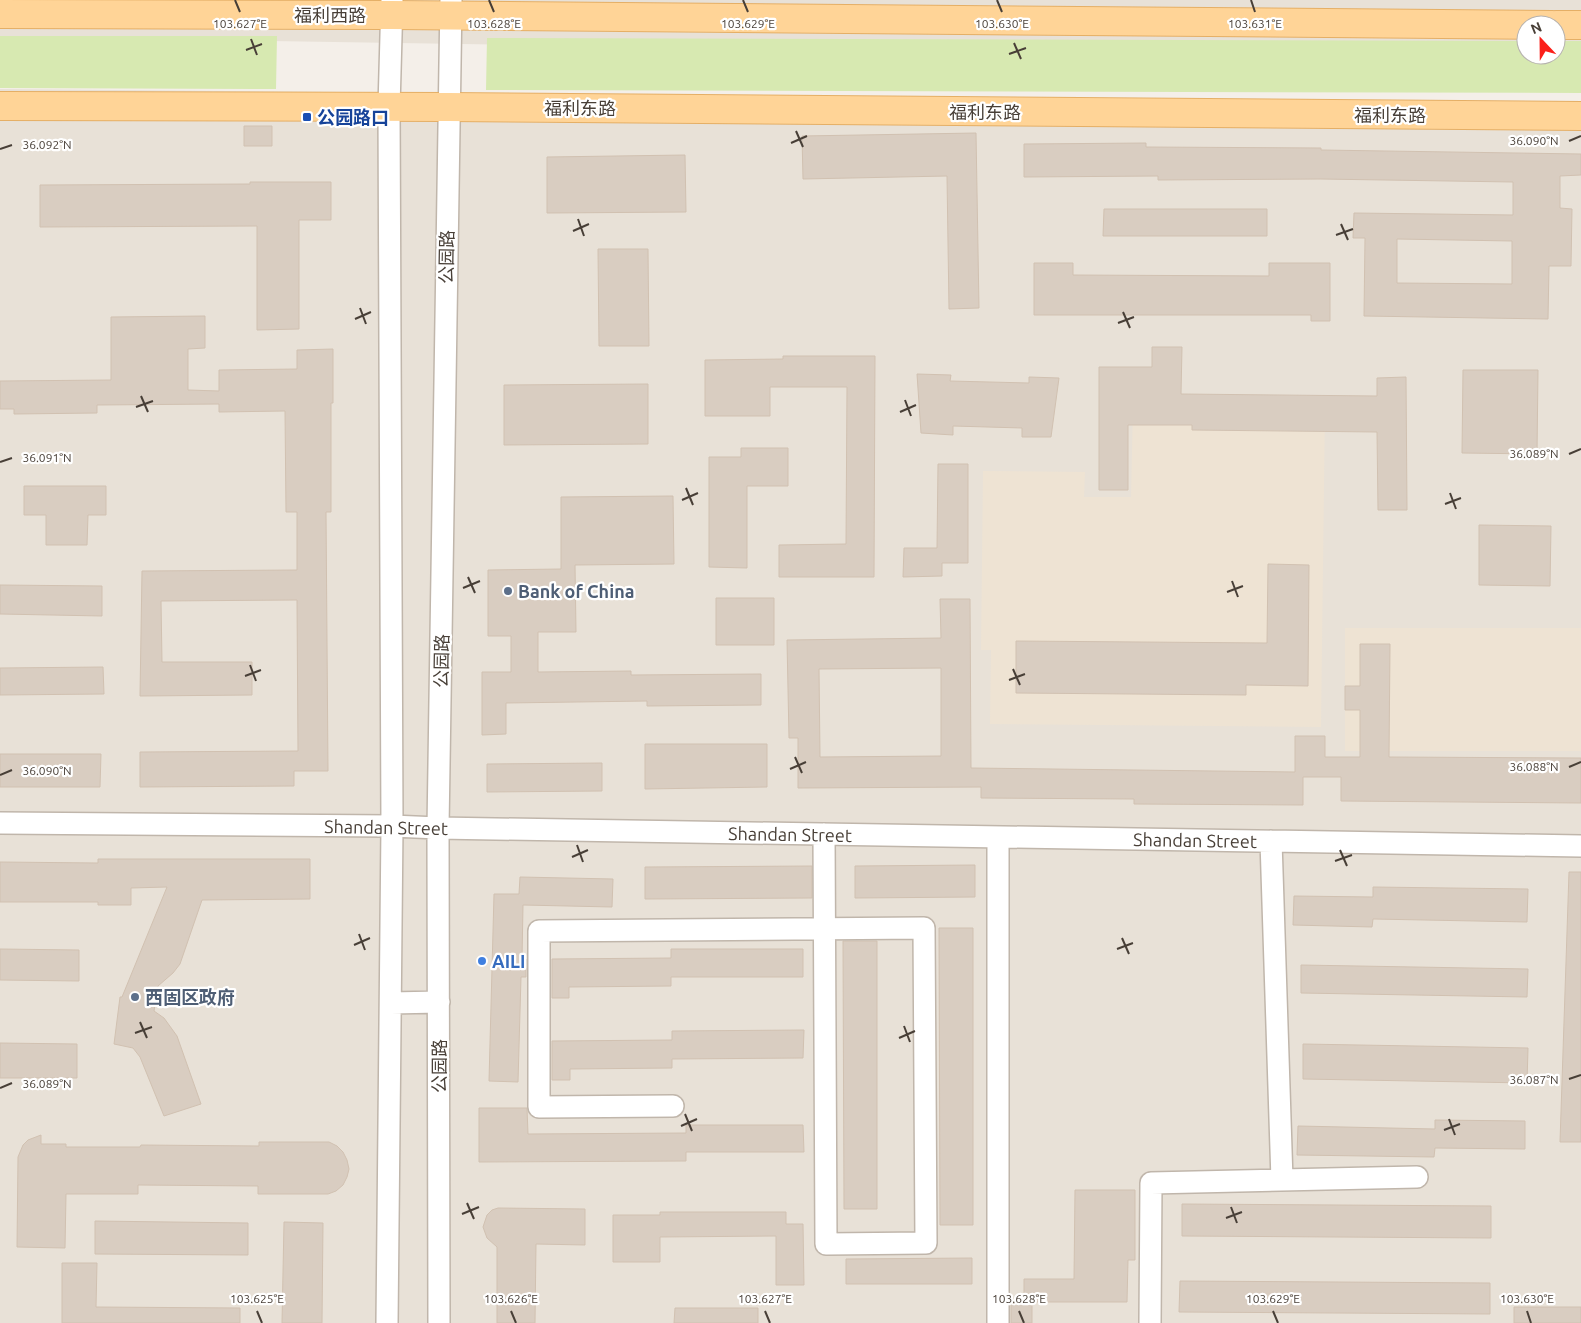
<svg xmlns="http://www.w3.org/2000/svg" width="1581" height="1323" font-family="Ubuntu,'Noto Sans SC',sans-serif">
  <rect width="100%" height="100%" fill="#f4efe9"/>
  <path fill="#e8e1d7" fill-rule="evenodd" d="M 0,0 L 1581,0 L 1581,61 L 0,37 ZM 1526,25 L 1556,25 L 1556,55 L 1526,55 Z
    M 0,89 L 1581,103 L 1581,1323 L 0,1323 Z"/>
  <path fill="#eee3d3" d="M 1133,404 L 1325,406 L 1321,727 L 990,724 L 991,650 L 981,650 L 983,471 L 1085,472 L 1084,497 L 1131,497 Z
    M 1345,628 L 1581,628 L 1581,751 L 1345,751 Z"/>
  <path fill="#d7e9b1" d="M 0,36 L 277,36 L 276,89 L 0,88 Z
    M 487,38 L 1526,41 L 1526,55 L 1556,55 L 1556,41 L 1581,41 L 1581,93 L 486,90 Z"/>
  <path fill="#d9cdc1" stroke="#d1c1b1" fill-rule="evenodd" d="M 244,126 L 272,126 L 272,146 L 244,146 Z
    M 976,133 L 979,308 L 949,309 L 947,176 L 803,179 L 802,136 Z
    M 1146,143 L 1146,147 L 1321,148 L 1321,150 L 1581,154 L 1581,175 L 1560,176 L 1560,208 L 1572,209 L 1571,266 L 1549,266 L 1548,319 L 1364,316 L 1365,238 L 1353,238 L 1354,213 L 1513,215 L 1513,182 L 1321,179 L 1158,180 L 1158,176 L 1024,177 L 1024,144 ZM 1397,239 L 1512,241 L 1512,284 L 1397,283 Z
    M 685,155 L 686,212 L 547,213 L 547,157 Z
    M 250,182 L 331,182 L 331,220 L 299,220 L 299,329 L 257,330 L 257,226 L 40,227 L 40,185 L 250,184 Z
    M 1104,209 L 1267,209 L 1267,236 L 1103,236 Z
    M 598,249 L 648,249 L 649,346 L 599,346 Z
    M 1034,263 L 1073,263 L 1073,275 L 1269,276 L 1269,263 L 1330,263 L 1330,321 L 1311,321 L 1311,315 L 1034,315 Z
    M 205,316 L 205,348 L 188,349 L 188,390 L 219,391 L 219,370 L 297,369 L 297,350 L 333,349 L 333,403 L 331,403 L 331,512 L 326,512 L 328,771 L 294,771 L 294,786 L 140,787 L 140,752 L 298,751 L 297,600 L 161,601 L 162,662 L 252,662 L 252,695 L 140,696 L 142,571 L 297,570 L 297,512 L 286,512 L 285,411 L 219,412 L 219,404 L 97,405 L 97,413 L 14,414 L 14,409 L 0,409 L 0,381 L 111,380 L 111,317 Z
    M 1152,347 L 1182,347 L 1181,394 L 1377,396 L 1377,378 L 1406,377 L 1407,510 L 1378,510 L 1377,432 L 1192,430 L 1192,425 L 1128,425 L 1128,490 L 1099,490 L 1099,367 L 1152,367 Z
    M 783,356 L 875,356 L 874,577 L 779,577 L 779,545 L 846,544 L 847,387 L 770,387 L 770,416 L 705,416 L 705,360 L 783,359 Z
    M 1463,370 L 1538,370 L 1537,454 L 1462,453 Z
    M 917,374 L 951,375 L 950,381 L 1029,383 L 1029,377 L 1059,378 L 1051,437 L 1022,437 L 1022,428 L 953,426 L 953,435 L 921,433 Z
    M 648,384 L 648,444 L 504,445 L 504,385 Z
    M 741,448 L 788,448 L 788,486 L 747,486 L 747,568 L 709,567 L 709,457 L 741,457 Z
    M 938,464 L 968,464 L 968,563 L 942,563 L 942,576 L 903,577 L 904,548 L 937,548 Z
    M 24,486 L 106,486 L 106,515 L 88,515 L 87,545 L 46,545 L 46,515 L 24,515 Z
    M 673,496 L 674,564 L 575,565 L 576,632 L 538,632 L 538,672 L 631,671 L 631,675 L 761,674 L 761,705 L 647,706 L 647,701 L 506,703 L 506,734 L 482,735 L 482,672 L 511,672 L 511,636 L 488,636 L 488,570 L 561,569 L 561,497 Z
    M 1479,525 L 1551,526 L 1550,586 L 1479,585 Z
    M 1268,564 L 1309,565 L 1308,686 L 1246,685 L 1246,695 L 1016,693 L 1016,641 L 1267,643 Z
    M 0,585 L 102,586 L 102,616 L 0,614 Z
    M 716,598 L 774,598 L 774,645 L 716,645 Z
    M 940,599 L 970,599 L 971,768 L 1295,772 L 1295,736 L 1325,736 L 1325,757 L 1360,757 L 1360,710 L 1345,710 L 1345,686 L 1360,686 L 1360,644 L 1390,644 L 1389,757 L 1581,758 L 1581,803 L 1341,801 L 1341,777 L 1303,777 L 1303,805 L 1134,804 L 1134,799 L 981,798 L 981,787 L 798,788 L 798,738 L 789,738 L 787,640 L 941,638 ZM 941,668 L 941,756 L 820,757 L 819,669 Z
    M 103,667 L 104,694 L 0,695 L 0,668 Z
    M 645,744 L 767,744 L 767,787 L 645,789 Z
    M 0,754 L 101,754 L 100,787 L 0,787 Z
    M 602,763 L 602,791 L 487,792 L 487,764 Z
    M 98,859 L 310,859 L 310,899 L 202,900 L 180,964 L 173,973 L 158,986 L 154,1011 L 164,1018 L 177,1036 L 201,1104 L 164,1116 L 140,1057 L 133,1048 L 114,1044 L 120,997 L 122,997 L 167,887 L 131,888 L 131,905 L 98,905 L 98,902 L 0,902 L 0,862 L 98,863 Z
    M 975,865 L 975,897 L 855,898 L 855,866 Z
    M 812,866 L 812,898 L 645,899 L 645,867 Z
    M 1569,872 L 1581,872 L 1581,1142 L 1560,1142 Z
    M 520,877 L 613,879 L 612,907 L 523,905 L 522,959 L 526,959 L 526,977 L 521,977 L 518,1082 L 489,1081 L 494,894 L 519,894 Z
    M 1373,887 L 1528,889 L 1527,922 L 1373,919 L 1372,927 L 1293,925 L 1294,896 L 1373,897 Z
    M 939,928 L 973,928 L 973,1225 L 940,1225 Z
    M 843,941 L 877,941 L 877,1209 L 844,1209 Z
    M 0,949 L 79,950 L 79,981 L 0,980 Z
    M 671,949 L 803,949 L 803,977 L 671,977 L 671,986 L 569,987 L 569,998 L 552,998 L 552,959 L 671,958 Z
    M 1301,965 L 1528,969 L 1527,997 L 1301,993 Z
    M 804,1030 L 803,1058 L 672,1059 L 672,1068 L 570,1069 L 570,1080 L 552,1080 L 552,1041 L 672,1040 L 672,1031 Z
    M 0,1043 L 77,1044 L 77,1078 L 0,1078 Z
    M 1303,1044 L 1528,1048 L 1527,1083 L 1303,1079 Z
    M 479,1108 L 527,1108 L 528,1134 L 686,1133 L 686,1125 L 803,1125 L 804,1152 L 686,1152 L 686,1161 L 479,1162 Z
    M 1435,1120 L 1525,1121 L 1525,1149 L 1435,1148 L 1434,1157 L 1297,1155 L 1298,1126 L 1435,1129 Z
    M 41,1135 L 41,1144 L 66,1144 L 66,1147 L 140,1147 L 141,1145 L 259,1146 L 259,1142 L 329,1142 L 337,1146 L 343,1152 L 347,1160 L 349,1169 L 347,1177 L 343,1185 L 336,1191 L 328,1194 L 258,1194 L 258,1186 L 138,1185 L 138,1194 L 66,1194 L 65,1248 L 17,1247 L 18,1157 L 23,1145 L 28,1140 Z
    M 1075,1190 L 1135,1190 L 1135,1260 L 1128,1260 L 1127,1302 L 1032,1302 L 1032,1323 L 1011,1323 L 1011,1301 L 1024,1301 L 1024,1279 L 1074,1279 Z
    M 1182,1204 L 1491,1206 L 1491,1238 L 1182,1236 Z
    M 498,1208 L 585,1209 L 585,1245 L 536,1244 L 535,1323 L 497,1323 L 497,1247 L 487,1238 L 483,1227 L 487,1215 L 492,1210 Z
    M 660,1212 L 786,1212 L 786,1224 L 803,1224 L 804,1285 L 776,1285 L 776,1236 L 660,1237 L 660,1262 L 613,1262 L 613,1215 L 660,1215 Z
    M 95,1221 L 248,1223 L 248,1255 L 95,1254 Z
    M 284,1222 L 323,1223 L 322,1323 L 282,1323 Z
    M 972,1258 L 972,1284 L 846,1284 L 846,1259 Z
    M 62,1263 L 97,1263 L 96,1307 L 240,1308 L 240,1323 L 62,1323 Z
    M 1180,1281 L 1490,1283 L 1490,1314 L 1179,1312 Z
    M 1514,1307 L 1581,1307 L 1581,1323 L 1514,1323 Z
    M 675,1308 L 758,1308 L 758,1323 L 674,1323 Z"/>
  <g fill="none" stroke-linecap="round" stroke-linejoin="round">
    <g stroke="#c0b6ab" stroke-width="24">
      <path id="minor" d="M 0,823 L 392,826 L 438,828 L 1581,846
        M 998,837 L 998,1323
        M 1271,841 L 1282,1180
        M 391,1003 L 439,1002
        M 673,1106 L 539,1107 L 539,931 L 924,928 L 926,1243 L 826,1244 L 824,834
        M 387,1323 L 392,826 L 389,107 L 392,0
        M 439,1323 L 438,828 L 451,0
        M 1150,1323 L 1151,1183 L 1417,1177"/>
    </g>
    <g stroke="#e5af66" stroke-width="30">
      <path id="major" d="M 0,14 L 392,15 L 1552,25
        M 1556,25 L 1581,25
        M 0,106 L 448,107 L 1581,116"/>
    </g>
    <use href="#minor" stroke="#fff" stroke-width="21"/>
    <use href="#major" stroke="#ffd497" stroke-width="28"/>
  </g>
  <path fill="none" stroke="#483f37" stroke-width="2" d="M 235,0 L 240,12M 489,0 L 494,12M 743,0 L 748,12M 997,0 L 1002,12M 1251,0 L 1255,12M 251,39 L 257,55M 1014,43 L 1021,59M 246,50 L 262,44M 1009,54 L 1026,48M 796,131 L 803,147M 1569,141 L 1581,136M 791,143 L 807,136M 0,149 L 12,145M 578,219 L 584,236M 1341,224 L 1348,240M 573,231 L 589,224M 1336,235 L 1353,229M 360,308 L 366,324M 1123,312 L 1130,328M 355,319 L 371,312M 1118,323 L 1134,317M 141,396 L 148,412M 905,400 L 911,416M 136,407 L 153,401M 900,412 L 916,405M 1569,454 L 1581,449M 0,462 L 12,458M 686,488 L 693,505M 1450,493 L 1456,509M 682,500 L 698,493M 1445,504 L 1461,498M 468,577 L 475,593M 1232,581 L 1238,597M 463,588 L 480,581M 1227,592 L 1243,586M 250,665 L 256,681M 1013,669 L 1020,685M 245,676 L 261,670M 1009,680 L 1025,674M 795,757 L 802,773M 1569,767 L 1581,762M 790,769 L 806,762M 0,775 L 12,770M 577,845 L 583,862M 1340,850 L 1347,866M 572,857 L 588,850M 1335,861 L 1352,855M 359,934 L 365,950M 1122,938 L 1129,954M 354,945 L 370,938M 1117,949 L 1133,943M 140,1022 L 147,1038M 904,1026 L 910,1042M 135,1033 L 152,1027M 899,1038 L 915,1031M 1569,1079 L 1581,1075M 0,1088 L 12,1083M 685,1114 L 692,1131M 1449,1119 L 1455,1135M 681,1126 L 697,1119M 1444,1130 L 1460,1124M 467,1203 L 474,1219M 1231,1207 L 1237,1223M 462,1214 L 479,1207M 1226,1218 L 1242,1212M 257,1311 L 262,1323M 511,1311 L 516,1323M 765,1311 L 770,1323M 1019,1311 L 1024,1323M 1273,1311 L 1278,1323M 1527,1311 L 1531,1323"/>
  <rect fill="#1a4fb4" stroke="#fff" stroke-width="2" x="302" y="112" width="10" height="10" rx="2.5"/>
  <g fill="#5c6f8a" stroke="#fff" stroke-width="2">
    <circle cx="508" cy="591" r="5"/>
    <circle cx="135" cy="997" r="5"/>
  </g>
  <circle fill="#3f7fe0" stroke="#fff" stroke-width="2" cx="482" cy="961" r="5"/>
  <g text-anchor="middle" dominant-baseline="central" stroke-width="4.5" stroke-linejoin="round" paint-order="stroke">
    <g font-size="18" fill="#483f37" stroke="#fff">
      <text x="330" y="15">福利西路</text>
      <text x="580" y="108">福利东路</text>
      <text x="985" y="112">福利东路</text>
      <text x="1390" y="115">福利东路</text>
      <text transform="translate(446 257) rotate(-89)">公园路</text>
      <text transform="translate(441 661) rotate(-89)">公园路</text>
      <text transform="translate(386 827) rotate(1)">Shandan Street</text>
      <text transform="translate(790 834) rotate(1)">Shandan Street</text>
      <text transform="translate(1195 840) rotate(1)">Shandan Street</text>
      <text transform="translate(439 1066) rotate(-90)">公园路</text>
    </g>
    <g font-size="18" font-weight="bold" fill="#164399" stroke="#fff" text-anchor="start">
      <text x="317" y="117">公园路口</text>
    </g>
    <g font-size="18" font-weight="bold" fill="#4e5e75" stroke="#fff" text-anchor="start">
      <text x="518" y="591">Bank of China</text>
      <text x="145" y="997">西固区政府</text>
    </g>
    <g font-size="18" font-weight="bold" fill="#366cbe" stroke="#fff" text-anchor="start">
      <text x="492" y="961">AILI</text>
    </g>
  </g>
  <g font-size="12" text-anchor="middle" fill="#483f37" stroke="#fff" stroke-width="4.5" stroke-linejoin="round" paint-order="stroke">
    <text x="240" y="28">103.627°E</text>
    <text x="494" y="28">103.628°E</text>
    <text x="748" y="28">103.629°E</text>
    <text x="1002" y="28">103.630°E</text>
    <text x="1255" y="28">103.631°E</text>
    <text x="1534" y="145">36.090°N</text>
    <text x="47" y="149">36.092°N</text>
    <text x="1534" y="458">36.089°N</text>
    <text x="47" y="462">36.091°N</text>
    <text x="1534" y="771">36.088°N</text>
    <text x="47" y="775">36.090°N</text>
    <text x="1534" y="1084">36.087°N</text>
    <text x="47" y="1088">36.089°N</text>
    <text x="257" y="1303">103.625°E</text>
    <text x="511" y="1303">103.626°E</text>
    <text x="765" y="1303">103.627°E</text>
    <text x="1019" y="1303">103.628°E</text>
    <text x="1273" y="1303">103.629°E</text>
    <text x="1527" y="1303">103.630°E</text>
  </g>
  <g transform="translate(1541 40) rotate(338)"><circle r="24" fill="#ffffff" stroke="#b6b2af"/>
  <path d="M0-4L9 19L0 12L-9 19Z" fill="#fb1f19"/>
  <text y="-8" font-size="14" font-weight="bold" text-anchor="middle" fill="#483f37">N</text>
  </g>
</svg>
